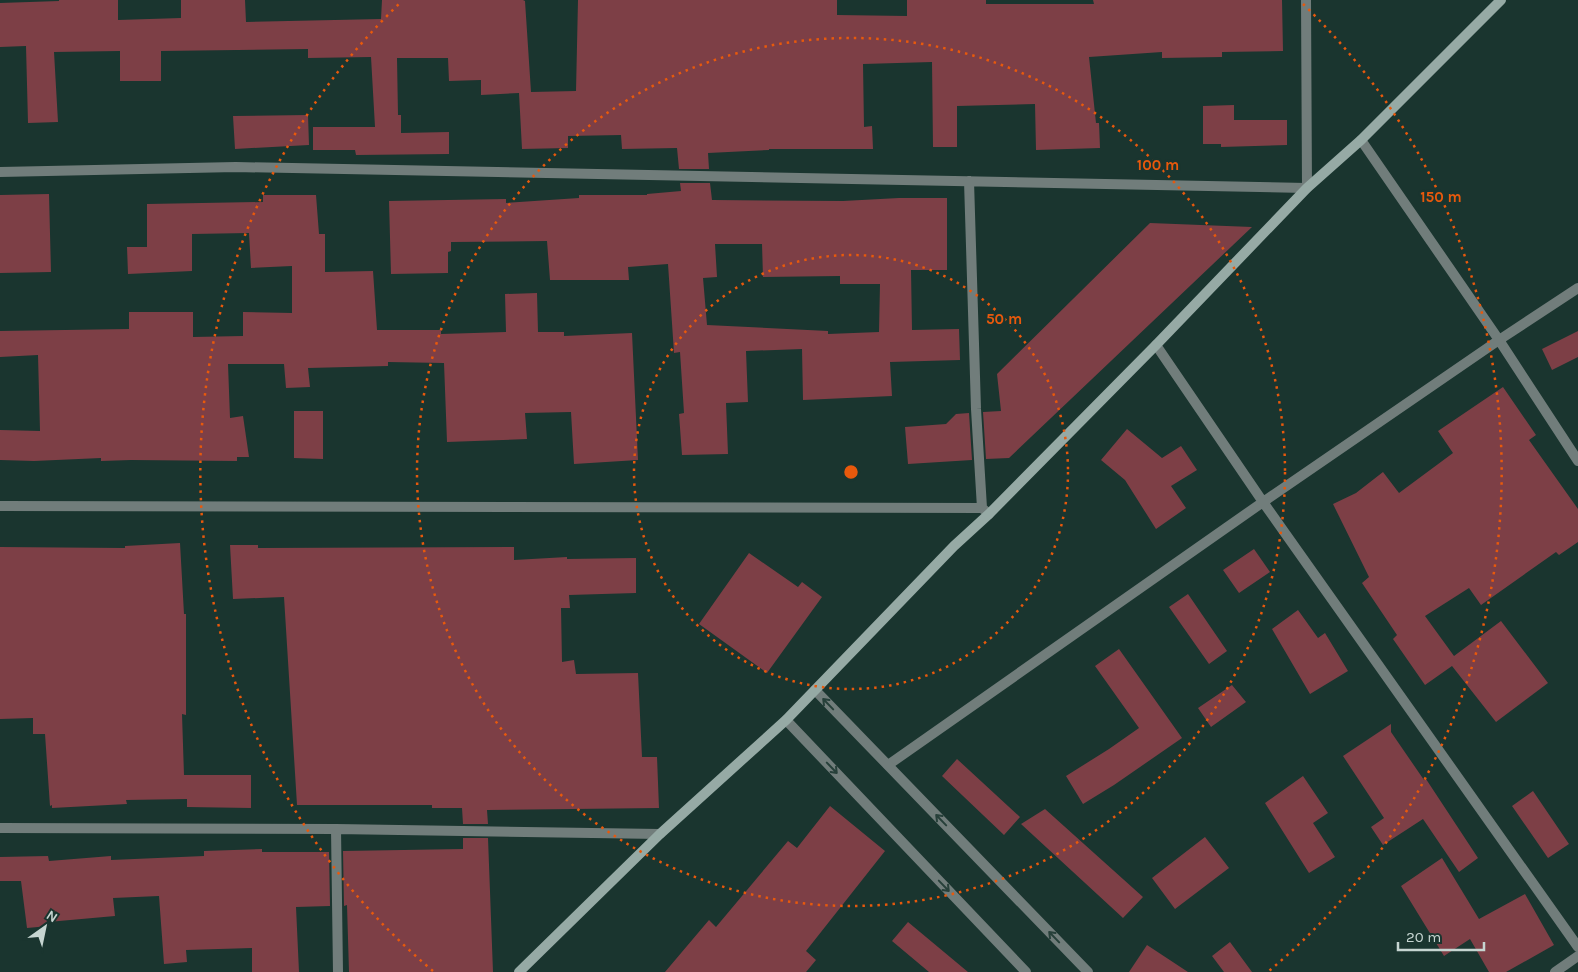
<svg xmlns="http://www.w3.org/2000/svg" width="1578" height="972" font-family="Karla,sans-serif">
  <rect width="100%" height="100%" fill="#1a352f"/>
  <path fill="#7d3f46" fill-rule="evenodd" d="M 59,0 L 118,0 L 118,20 L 181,18 L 181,0 L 245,0 L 246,22 L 381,19 L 382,0 L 523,0 L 525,1 L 531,92 L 576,91 L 578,0 L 837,0 L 837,15 L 907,16 L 907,0 L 986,0 L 986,4 L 1094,4 L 1093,0 L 1282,0 L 1283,51 L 1222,52 L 1222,57 L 1162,58 L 1162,52 L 1089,57 L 1096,123 L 1099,123 L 1100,148 L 1036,150 L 1035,104 L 957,106 L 957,147 L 933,147 L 932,62 L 863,64 L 864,127 L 872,126 L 873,149 L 769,149 L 769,150 L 708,153 L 709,169 L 679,169 L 677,148 L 622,149 L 621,135 L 568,136 L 568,148 L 522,149 L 519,93 L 481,95 L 481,80 L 449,81 L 448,58 L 397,58 L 398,115 L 401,115 L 401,133 L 449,132 L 449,154 L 356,155 L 355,150 L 313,150 L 313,127 L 375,127 L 371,57 L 308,58 L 308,49 L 161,51 L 161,81 L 120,81 L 120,51 L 54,52 L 58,122 L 28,123 L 26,46 L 0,47 L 0,3 L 59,1 Z
    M 1234,105 L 1234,120 L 1287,120 L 1287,145 L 1221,147 L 1221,144 L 1203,144 L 1203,106 Z
    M 308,115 L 309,145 L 235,149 L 233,116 Z
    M 680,183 L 710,183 L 712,200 L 843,201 L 899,198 L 947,198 L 947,270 L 911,270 L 912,330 L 959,329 L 960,360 L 890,362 L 892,396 L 803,400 L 802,349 L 746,351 L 748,402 L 726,403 L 728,454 L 682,455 L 679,414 L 684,413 L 680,352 L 674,353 L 668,264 L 628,267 L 629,280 L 550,280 L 547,241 L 451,242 L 451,251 L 448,252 L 448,273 L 391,274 L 389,201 L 506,199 L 506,203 L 579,198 L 579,195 L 647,195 L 647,194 L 681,191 ZM 715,244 L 762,244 L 763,277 L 840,276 L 840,284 L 880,284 L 879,332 L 828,334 L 828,331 L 707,325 L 703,278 L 717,277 Z
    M 49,194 L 51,272 L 0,273 L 0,195 Z
    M 263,195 L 316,195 L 319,234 L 325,234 L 325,272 L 373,271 L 377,330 L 441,330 L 441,334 L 506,332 L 505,294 L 537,293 L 538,332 L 564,332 L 564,336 L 632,333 L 638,460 L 574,464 L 571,412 L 525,413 L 527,439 L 447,442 L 444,363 L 388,362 L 388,366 L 308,368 L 310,387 L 286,388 L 284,364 L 228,364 L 230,418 L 243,416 L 249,457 L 237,457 L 237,461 L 131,460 L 101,461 L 101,458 L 34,461 L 0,460 L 0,430 L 40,431 L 38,355 L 0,357 L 0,331 L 129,329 L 129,312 L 193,312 L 193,337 L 243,336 L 243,312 L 292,313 L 292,266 L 251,268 L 249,233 L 192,234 L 192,271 L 128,274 L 127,247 L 147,247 L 147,204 L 263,202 Z
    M 1150,223 L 1252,227 L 1009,458 L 986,459 L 983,412 L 1001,411 L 997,374 Z
    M 1578,331 L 1578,357 L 1552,370 L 1542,349 Z
    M 1503,387 L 1536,435 L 1529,440 L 1578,509 L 1578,542 L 1559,555 L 1556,552 L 1481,605 L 1469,588 L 1425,616 L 1454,656 L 1501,621 L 1548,683 L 1496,722 L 1452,666 L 1425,685 L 1393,639 L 1397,635 L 1362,583 L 1369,577 L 1333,504 L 1356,493 L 1383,472 L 1399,493 L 1453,453 L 1438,431 Z
    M 294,411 L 323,411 L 323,459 L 294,458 Z
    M 969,413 L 972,460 L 908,464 L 905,427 L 946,424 L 956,414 Z
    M 1127,429 L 1162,458 L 1181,446 L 1197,470 L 1171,486 L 1186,508 L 1156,529 L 1125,480 L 1101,460 Z
    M 180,543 L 184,614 L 186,614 L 186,715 L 182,714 L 184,775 L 251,775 L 251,808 L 187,807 L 187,799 L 126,800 L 127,804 L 52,808 L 52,805 L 50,806 L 45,734 L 33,734 L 33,718 L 0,719 L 0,547 L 125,548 L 125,546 Z
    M 230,545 L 258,545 L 258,548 L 514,547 L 514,560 L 567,557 L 567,559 L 636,558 L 636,593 L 569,595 L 570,608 L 561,608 L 562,662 L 574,660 L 576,674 L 638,673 L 642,757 L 657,757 L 659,808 L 487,810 L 488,824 L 463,824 L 462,808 L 432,808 L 432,805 L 297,805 L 284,597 L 233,599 Z
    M 1254,549 L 1270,572 L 1239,593 L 1223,570 Z
    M 749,553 L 798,587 L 802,582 L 822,597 L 767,673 L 699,624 Z
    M 1188,594 L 1227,651 L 1209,664 L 1169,607 Z
    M 1298,610 L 1318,638 L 1325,633 L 1348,671 L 1310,694 L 1272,629 Z
    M 1119,649 L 1182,738 L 1114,785 L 1083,804 L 1066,776 L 1109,749 L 1139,728 L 1095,666 Z
    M 1232,685 L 1246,702 L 1211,727 L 1198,708 Z
    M 1391,724 L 1391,732 L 1424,780 L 1426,779 L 1478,858 L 1459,872 L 1423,819 L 1383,845 L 1371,827 L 1384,818 L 1343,756 Z
    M 957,759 L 1020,817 L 1004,835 L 942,776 Z
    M 1303,776 L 1328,813 L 1313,823 L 1335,857 L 1309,873 L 1265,803 Z
    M 1533,791 L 1569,844 L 1548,858 L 1512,806 Z
    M 830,806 L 885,851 L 806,951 L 816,960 L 806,972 L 665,972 L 709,920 L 716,927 L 788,841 L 797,848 Z
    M 1045,809 L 1143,897 L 1123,918 L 1021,824 Z
    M 1205,837 L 1229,868 L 1175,909 L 1152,878 Z
    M 463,838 L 488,838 L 493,972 L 349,972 L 347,905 L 344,906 L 343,851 L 463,849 Z
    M 262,849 L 262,852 L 329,852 L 330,906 L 296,907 L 299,972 L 252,972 L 252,948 L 186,950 L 187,962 L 164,964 L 159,896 L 113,898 L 115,916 L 48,922 L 49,926 L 27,928 L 21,881 L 0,881 L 0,857 L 48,856 L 49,861 L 111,856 L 111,860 L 204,856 L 204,851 Z
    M 1442,858 L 1479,919 L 1525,894 L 1554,945 L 1506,972 L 1489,972 L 1470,939 L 1444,956 L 1401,886 Z
    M 908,922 L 968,972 L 929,972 L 892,941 Z
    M 1230,942 L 1252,972 L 1224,972 L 1212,956 Z
    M 1147,945 L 1188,972 L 1129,972 Z"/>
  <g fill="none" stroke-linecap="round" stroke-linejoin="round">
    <path stroke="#717d7b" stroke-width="10" d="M 1361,140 L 1499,340 L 1578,461
      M 0,172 L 236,167 L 1307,188 L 1306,0
      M 969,181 L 976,409 L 982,508
      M 1156,345 L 1263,502 L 1578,947
      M 0,506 L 982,508 L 989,514
      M 888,765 L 1263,502 L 1499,340 L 1578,288
      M 0,828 L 336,829 L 660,834
      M 336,829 L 338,972
      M 1555,972 L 1578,956"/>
    <path stroke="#717d7b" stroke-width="10" d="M 815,690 L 1088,972
      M 786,720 L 1026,972"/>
    <path stroke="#96aaa5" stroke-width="10" d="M 519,972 L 660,834 L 786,720 L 954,546 L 989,514 L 1156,345 L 1307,188 L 1361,140 L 1501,0"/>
  </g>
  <defs><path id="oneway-shaft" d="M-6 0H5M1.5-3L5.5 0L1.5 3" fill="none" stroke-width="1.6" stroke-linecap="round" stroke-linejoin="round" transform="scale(1.25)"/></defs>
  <g stroke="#27403a">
    <use href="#oneway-shaft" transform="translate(828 704) rotate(-134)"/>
    <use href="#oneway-shaft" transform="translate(832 768) rotate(46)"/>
    <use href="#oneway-shaft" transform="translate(941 820) rotate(-134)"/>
    <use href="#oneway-shaft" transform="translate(944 886) rotate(46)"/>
    <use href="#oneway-shaft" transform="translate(1054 937) rotate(-134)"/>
  </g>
  <g fill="none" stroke="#e8590c" stroke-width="2.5" stroke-dasharray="2.5 5">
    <circle cx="851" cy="472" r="217"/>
    <circle cx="851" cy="472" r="434"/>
    <path d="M433 971A651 651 0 0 1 399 4M1303 4A651 651 0 0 1 1269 971"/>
  </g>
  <circle cx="851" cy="472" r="8" fill="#e8590c" stroke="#1a352f" stroke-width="2.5"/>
  <g font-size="15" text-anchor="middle" font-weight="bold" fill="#e8590c" stroke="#1a352f" stroke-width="4.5" stroke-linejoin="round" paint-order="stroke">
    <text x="1158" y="170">100 m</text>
    <text x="1441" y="202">150 m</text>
    <text x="1004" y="324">50 m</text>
  </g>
  <g transform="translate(45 927) rotate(33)" stroke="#1a352f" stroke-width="4" paint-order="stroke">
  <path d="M0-4L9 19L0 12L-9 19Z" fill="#c6d5d1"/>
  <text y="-8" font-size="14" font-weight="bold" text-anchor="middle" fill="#c6d5d1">N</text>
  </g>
  <path d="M1398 942v8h86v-8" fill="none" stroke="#c6d5d1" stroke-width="2.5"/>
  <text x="1406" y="942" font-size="15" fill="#c6d5d1" stroke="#1a352f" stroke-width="4" paint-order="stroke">20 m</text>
</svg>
